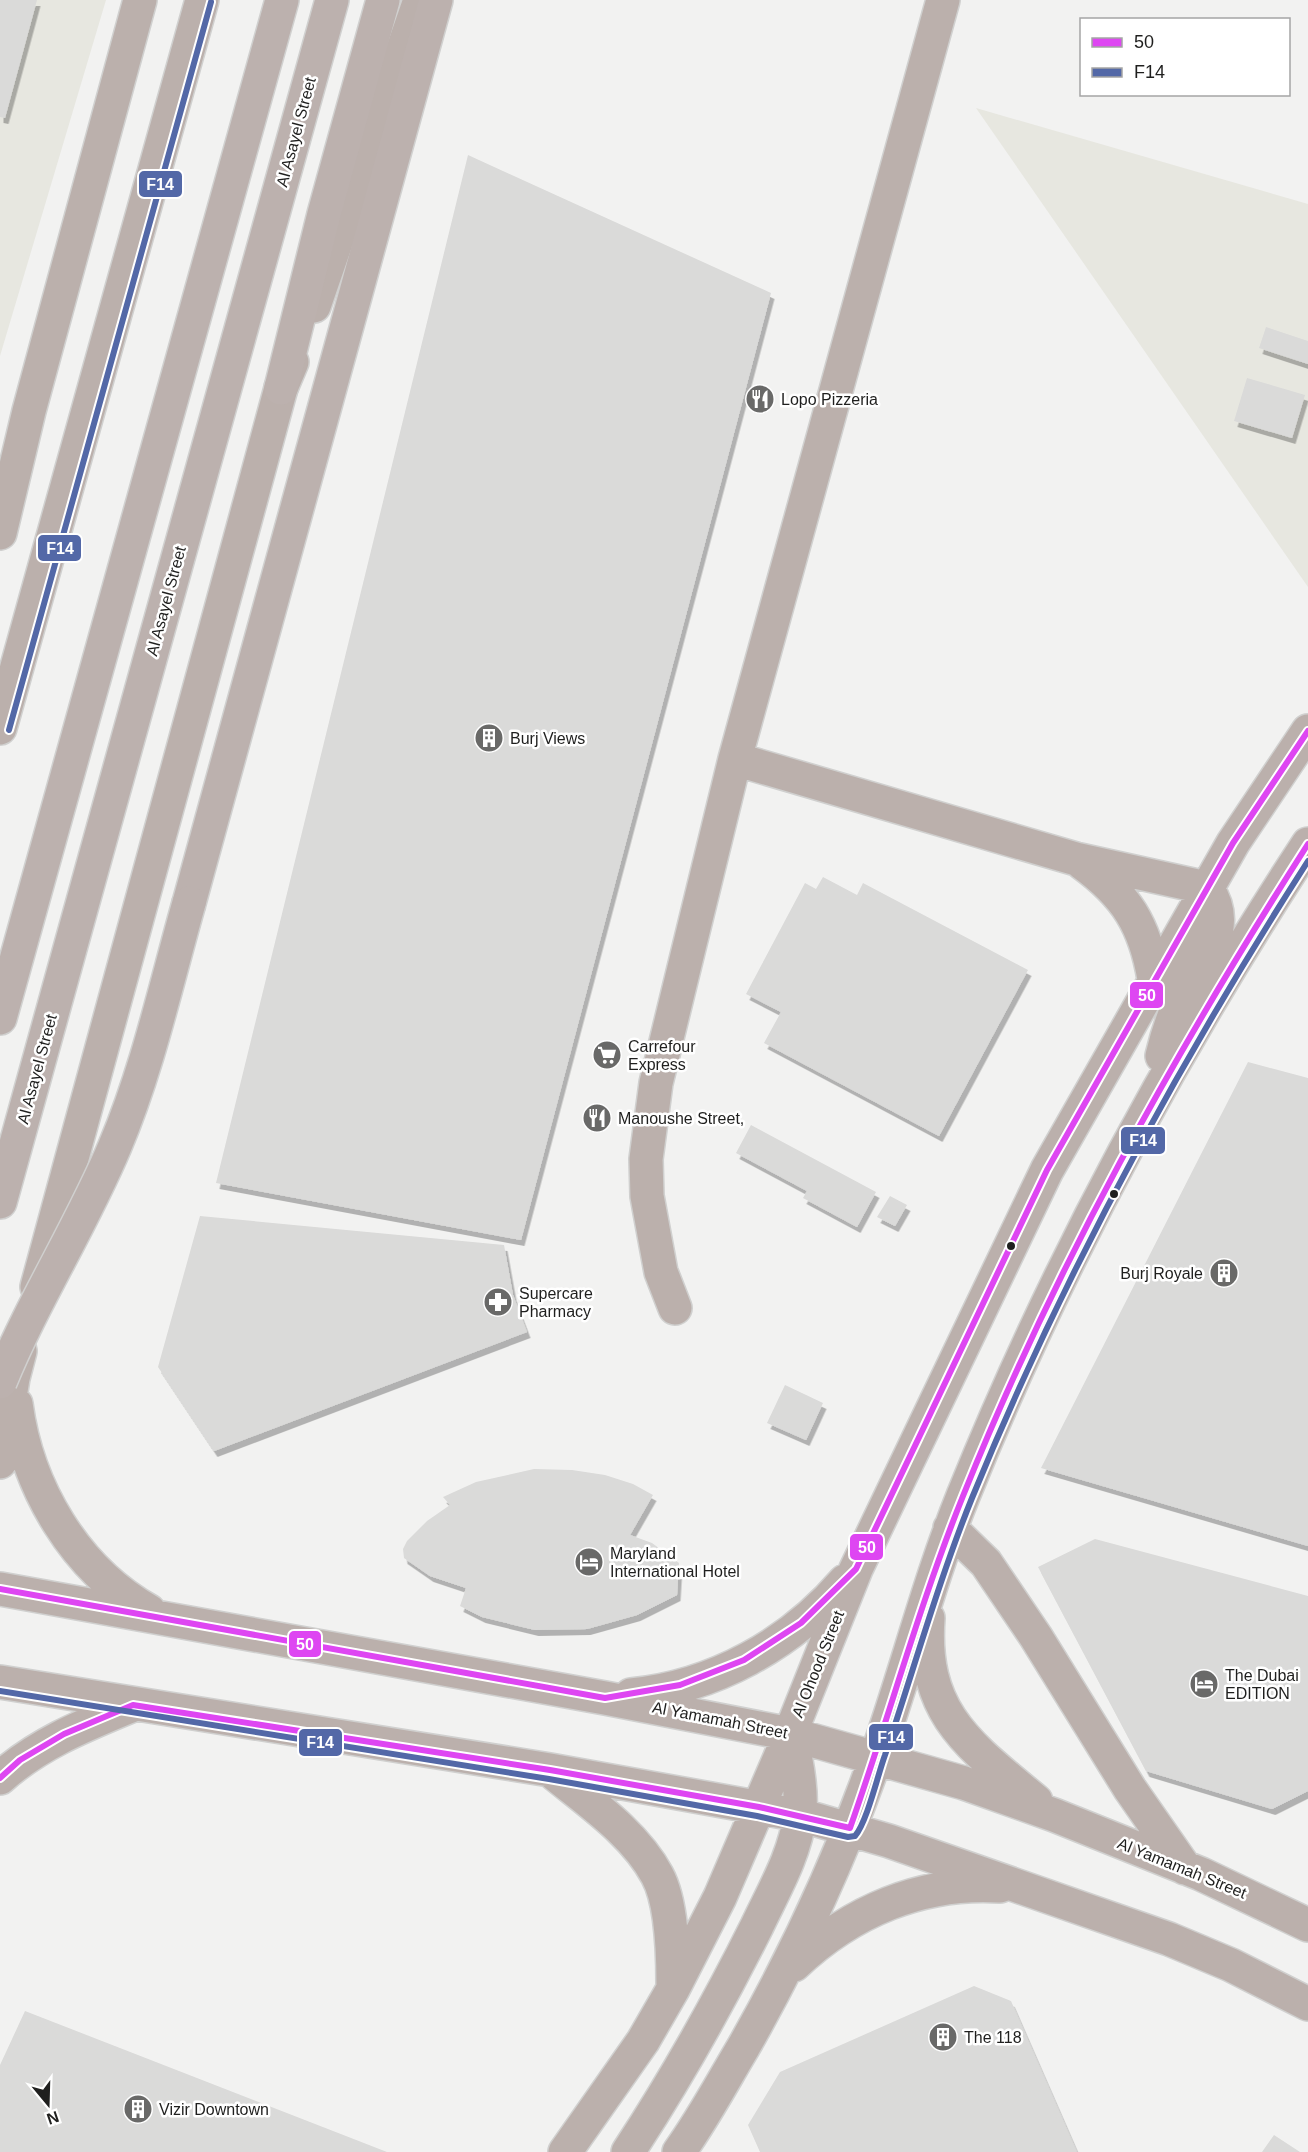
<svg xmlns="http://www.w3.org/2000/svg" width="1308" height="2152" font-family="Arial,sans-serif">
  <defs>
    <filter id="shadow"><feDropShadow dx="3.5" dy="6" stdDeviation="0" flood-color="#0004"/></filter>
  </defs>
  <rect width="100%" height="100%" fill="#f2f2f1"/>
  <path fill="#e7e7e0" d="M 0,0 L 106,0 L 0,356 Z
    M 976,108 L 1308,204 L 1308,587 Z"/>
  <path fill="#dadad9" filter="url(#shadow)" d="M 0,0 L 37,0 L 5,118 L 0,117 Z
    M 468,155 L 771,293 L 521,1240 L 216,1183 Z
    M 1266,327 L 1308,341 L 1308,364 L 1259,348 Z
    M 1247,378 L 1305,395 L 1292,438 L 1234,421 Z
    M 823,877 L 857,895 L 863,883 L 1028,970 L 939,1136 L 764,1043 L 781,1012 L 746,994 L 805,883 L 816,889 Z
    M 1248,1062 L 1308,1078 L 1308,1546 L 1041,1468 Z
    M 751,1125 L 876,1192 L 857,1227 L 803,1198 L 807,1191 L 736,1153 Z
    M 890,1196 L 907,1205 L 895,1226 L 877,1217 Z
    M 200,1216 L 504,1245 L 513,1295 L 527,1332 L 214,1451 L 158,1367 Z
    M 785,1385 L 823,1403 L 806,1440 L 767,1423 Z
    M 534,1469 L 572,1470 L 605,1475 L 633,1484 L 653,1495 L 630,1535 L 652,1543 L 679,1563 L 677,1595 L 637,1615 L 587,1629 L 535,1630 L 482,1617 L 460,1606 L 466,1588 L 430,1576 L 404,1558 L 403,1549 L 407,1541 L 427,1521 L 450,1505 L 443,1497 L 476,1482 Z
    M 1095,1539 L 1308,1596 L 1308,1791 L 1272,1809 L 1146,1771 L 1038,1567 Z
    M 974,1986 L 1011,2001 L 1077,2152 L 760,2152 L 748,2125 L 780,2072 Z
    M 25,2011 L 387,2152 L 0,2152 L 0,2065 Z
    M 1274,2135 L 1300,2152 L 1262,2152 Z"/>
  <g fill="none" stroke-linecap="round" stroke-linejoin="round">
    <g stroke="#d0d0cf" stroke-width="36">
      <path id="minor" d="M 314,306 L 420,0
        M 0,533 L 29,411 L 140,0
        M 0,728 L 202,0
        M 735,759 L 1076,859 L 1207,888 C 1234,928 1203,958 1184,994 C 1174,1013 1167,1035 1162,1056
        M 1082,863 C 1126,895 1145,925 1154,979
        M 37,1287 L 281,388 L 292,362
        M 675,1308 L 661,1272 L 647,1196 L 646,1159 L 656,1083 L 735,759 L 943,0
        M 16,1404 C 27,1488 75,1569 149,1611
        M 0,1462 L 13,1378 L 20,1351
        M 950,1528 L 986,1563 L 1036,1637 L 1130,1789 L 1185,1868
        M 0,1589 L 605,1698 L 790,1734 L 964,1783 L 1054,1815 L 1201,1874 L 1308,1925
        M 928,1618 C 921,1714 970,1746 1036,1801
        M 0,1682 L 550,1770 L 800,1815 L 889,1841 L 1169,1939 L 1231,1965 L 1308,2004
        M 631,1695 C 714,1687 791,1644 845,1581
        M 551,1771 C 587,1801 634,1832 657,1875 C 672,1902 673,1953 673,1984
        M 0,1778 C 39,1743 85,1725 133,1705
        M 794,1965 C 851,1911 922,1881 1000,1886
        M 565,2152 L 643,2041 L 673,1989 L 720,1897 L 790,1734 L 856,1569 L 1047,1170 L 1233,843 L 1308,731
        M 628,2152 C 676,2079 718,2004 757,1926 C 774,1890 795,1855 800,1815 C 802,1787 797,1761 790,1734
        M 679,2152 C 703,2119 723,2081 744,2046 C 796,1954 840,1860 875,1760 C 906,1673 928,1583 963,1496 C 1055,1268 1173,1050 1308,844"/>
    </g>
    <g stroke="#d0d0cf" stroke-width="36">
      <path id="major" d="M 281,388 L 324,214 L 383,0
        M 189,903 L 436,0
        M 0,1018 L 282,0
        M 0,1202 L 332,0"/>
    </g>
    <use href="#minor" stroke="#bbb0ac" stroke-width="33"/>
    <use href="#major" stroke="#bcb1ae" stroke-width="33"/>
    <g stroke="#d0d0cf" stroke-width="36" stroke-linecap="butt">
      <path id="major-bridge" d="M 0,1382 C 33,1301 81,1227 115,1146 C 148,1068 166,984 189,903"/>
    </g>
    <use href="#major-bridge" stroke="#bcb1ae" stroke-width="33"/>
    <g stroke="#fff" stroke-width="10">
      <path id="bus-1" d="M 0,1589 L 605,1698 L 680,1685 L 744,1660 L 801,1623 L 856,1569 L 1047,1170 L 1233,843 L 1308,731
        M 0,1778 L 20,1760 L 64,1734 L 133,1705 L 550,1770 L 759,1807 L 850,1828 C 889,1718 919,1605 963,1496 C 1055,1267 1175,1052 1308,844"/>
    </g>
    <g stroke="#fff" stroke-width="10">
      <path id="bus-2" d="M 9,730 L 211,2
        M 0,1691 L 549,1779 L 757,1816 L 848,1837 L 855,1836 C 867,1822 878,1774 885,1755 C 914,1669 938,1582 972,1498 C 1063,1275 1178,1064 1308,861"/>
    </g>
    <use href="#bus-1" stroke="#de46f2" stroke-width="6"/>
    <use href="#bus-2" stroke="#5368a7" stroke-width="6"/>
  </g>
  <defs>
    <g id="restaurant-disc" transform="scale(1.5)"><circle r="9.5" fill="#696968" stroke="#fff"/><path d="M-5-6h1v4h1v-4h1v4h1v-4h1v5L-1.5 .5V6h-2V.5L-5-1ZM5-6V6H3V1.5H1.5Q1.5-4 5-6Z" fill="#fff"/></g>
    <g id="building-disc" transform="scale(1.5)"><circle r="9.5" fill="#696968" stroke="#fff"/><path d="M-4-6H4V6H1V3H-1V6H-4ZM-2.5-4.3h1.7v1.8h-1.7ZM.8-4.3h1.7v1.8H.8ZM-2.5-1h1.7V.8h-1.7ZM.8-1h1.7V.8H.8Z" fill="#fff"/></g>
    <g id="supermarket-disc" transform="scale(1.5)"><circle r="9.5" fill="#696968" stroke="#fff"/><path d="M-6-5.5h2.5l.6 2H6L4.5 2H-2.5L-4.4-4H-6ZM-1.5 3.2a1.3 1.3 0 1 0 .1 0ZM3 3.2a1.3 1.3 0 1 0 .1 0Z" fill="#fff"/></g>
    <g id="pharmacy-disc" transform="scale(1.5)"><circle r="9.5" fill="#696968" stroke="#fff"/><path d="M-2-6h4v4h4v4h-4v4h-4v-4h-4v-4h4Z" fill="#fff"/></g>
    <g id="hotel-disc" transform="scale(1.5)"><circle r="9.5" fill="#696968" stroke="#fff"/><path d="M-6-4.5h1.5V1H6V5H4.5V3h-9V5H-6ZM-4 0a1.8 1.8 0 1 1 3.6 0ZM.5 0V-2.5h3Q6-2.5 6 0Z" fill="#fff"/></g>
  </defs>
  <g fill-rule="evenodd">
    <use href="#restaurant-disc" x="760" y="399"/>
    <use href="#building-disc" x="489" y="738"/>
    <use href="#supermarket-disc" x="607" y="1055"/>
    <use href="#restaurant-disc" x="597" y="1118"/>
    <use href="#building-disc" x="1224" y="1273"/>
    <use href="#pharmacy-disc" x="498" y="1302"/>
    <use href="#hotel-disc" x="589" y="1562"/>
    <use href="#hotel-disc" x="1204" y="1684"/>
    <use href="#building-disc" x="943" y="2037"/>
    <use href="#building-disc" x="138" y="2109"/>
  </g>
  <g fill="#1f1f1e" stroke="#fff" stroke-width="2">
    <circle cx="1114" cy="1194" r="5"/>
    <circle cx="1011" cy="1246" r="5"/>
  </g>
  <g text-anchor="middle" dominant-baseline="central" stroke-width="5" stroke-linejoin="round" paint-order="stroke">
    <g font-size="16" fill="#1f1f1e" stroke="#fff">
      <text transform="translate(296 132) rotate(-75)">Al Asayel Street</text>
      <text transform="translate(166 601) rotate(-75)">Al Asayel Street</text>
      <text transform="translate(37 1069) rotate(-75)">Al Asayel Street</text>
      <text transform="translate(818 1664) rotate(-68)">Al Ohood Street</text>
      <text transform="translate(720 1720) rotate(11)">Al Yamamah Street</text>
      <text transform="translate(1182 1868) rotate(22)">Al Yamamah Street</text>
    </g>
    <g font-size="16" fill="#1f1f1e" stroke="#fff" text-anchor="start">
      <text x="781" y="399">Lopo Pizzeria</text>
      <text x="510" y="738">Burj Views</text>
      <text x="628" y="1046">Carrefour<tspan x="628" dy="18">Express</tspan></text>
      <text x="618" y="1118">Manoushe Street,</text>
      <text x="1203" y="1273" text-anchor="end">Burj Royale</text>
      <text x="519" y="1293">Supercare<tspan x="519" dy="18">Pharmacy</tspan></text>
      <text x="610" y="1553">Maryland<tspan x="610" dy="18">International Hotel</tspan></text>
      <text x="1225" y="1675">The Dubai<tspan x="1225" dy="18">EDITION</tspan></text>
      <text x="964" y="2037">The 118</text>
      <text x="159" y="2109">Vizir Downtown</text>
    </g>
  </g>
  <g stroke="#fff" stroke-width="2">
    <rect x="138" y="170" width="45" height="28" rx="6" fill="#5368a7"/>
    <rect x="37" y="534" width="45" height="28" rx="6" fill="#5368a7"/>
    <rect x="1129" y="981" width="35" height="28" rx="6" fill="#de46f2"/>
    <rect x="1120" y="1126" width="46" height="29" rx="6" fill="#5368a7"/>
    <rect x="849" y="1533" width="35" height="28" rx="6" fill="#de46f2"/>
    <rect x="288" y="1630" width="34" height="28" rx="6" fill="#de46f2"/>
    <rect x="868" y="1723" width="46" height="28" rx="6" fill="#5368a7"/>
    <rect x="298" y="1728" width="45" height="29" rx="6" fill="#5368a7"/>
  </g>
  <g font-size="16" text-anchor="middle" font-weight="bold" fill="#fff">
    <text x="160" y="190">F14</text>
    <text x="60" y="554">F14</text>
    <text x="1147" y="1001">50</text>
    <text x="1143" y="1146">F14</text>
    <text x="867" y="1553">50</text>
    <text x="305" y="1650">50</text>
    <text x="891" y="1743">F14</text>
    <text x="320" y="1748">F14</text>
  </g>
  <rect x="1080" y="18" width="210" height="78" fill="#ffffff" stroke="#a5a5a5" stroke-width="1.5"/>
  <rect x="1092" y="38" width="30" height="9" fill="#de46f2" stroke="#a5a5a5" stroke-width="1.5"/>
  <text x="1134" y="48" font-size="18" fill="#1f1f1e">50</text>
  <rect x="1092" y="68" width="30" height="9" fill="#5368a7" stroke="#a5a5a5" stroke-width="1.5"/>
  <text x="1134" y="78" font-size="18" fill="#1f1f1e">F14</text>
  <g transform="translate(48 2104) rotate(161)" stroke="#ffffff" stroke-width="4.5" paint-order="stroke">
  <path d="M0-4.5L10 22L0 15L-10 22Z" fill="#1f1f1e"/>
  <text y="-9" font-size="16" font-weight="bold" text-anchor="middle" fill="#1f1f1e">N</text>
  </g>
</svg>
